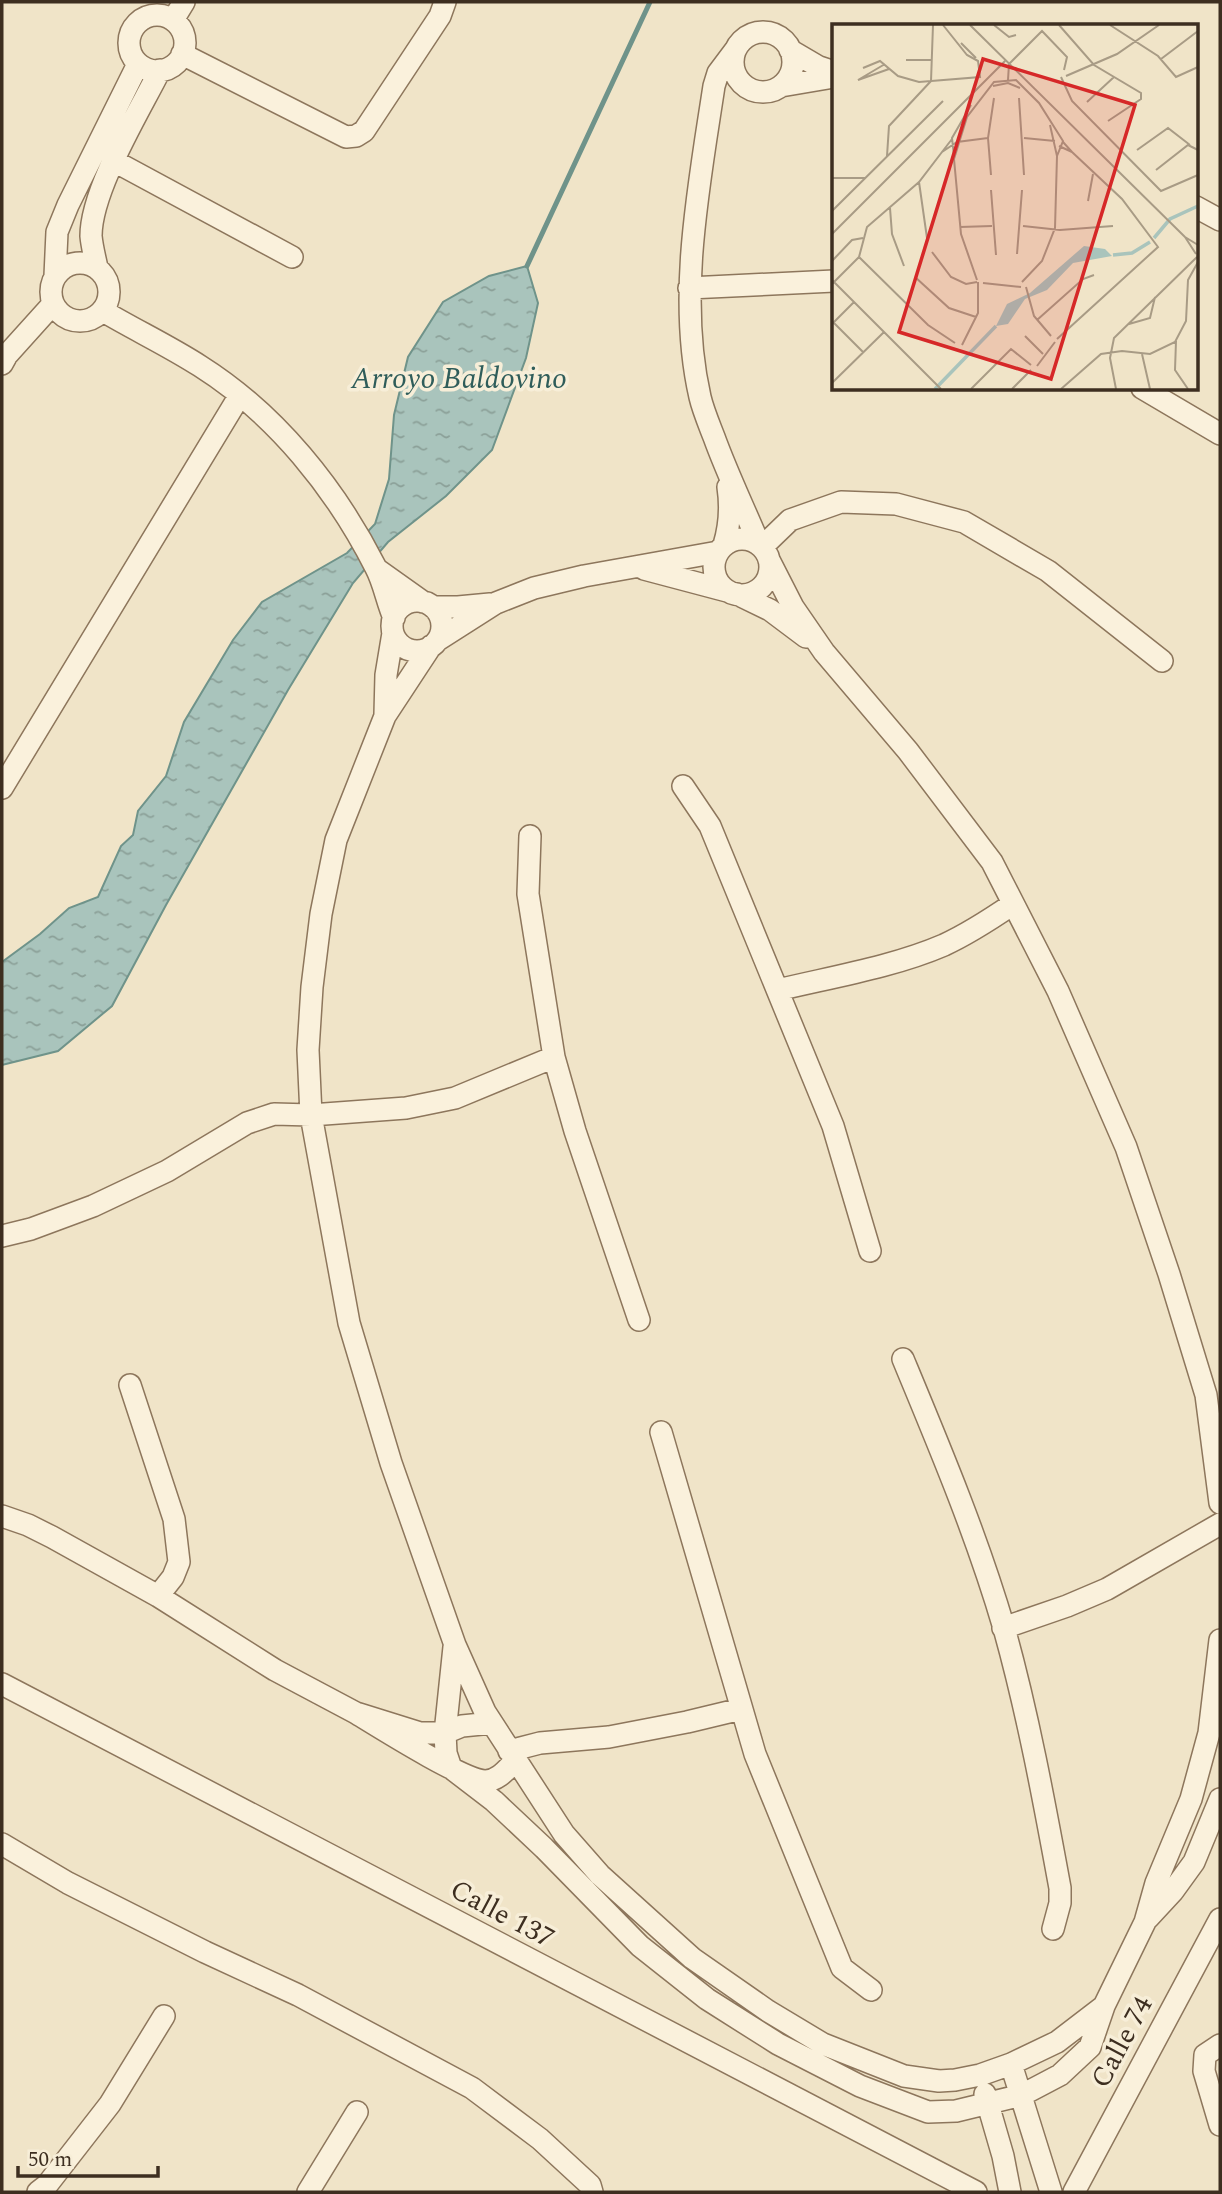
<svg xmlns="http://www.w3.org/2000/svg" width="1222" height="2194" font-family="Spectral,serif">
  <defs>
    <pattern id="water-ripples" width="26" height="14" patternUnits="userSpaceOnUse" patternTransform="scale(1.75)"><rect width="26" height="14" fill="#a9c4bc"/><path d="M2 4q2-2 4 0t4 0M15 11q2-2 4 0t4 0" fill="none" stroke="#8ba098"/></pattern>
  </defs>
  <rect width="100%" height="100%" fill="#f0e4c8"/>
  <path fill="url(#water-ripples)" stroke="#6f938a" stroke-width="2" d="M 527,266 L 538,303 L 526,358 L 492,450 L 446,496 L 388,542 L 353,583 L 288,690 L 166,905 L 112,1006 L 58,1051 L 2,1065 L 2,962 L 40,934 L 69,908 L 98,897 L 121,846 L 133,835 L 138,811 L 166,776 L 184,722 L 233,640 L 262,602 L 347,553 L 375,524 L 389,479 L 394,415 L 408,357 L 443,302 L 489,276 Z"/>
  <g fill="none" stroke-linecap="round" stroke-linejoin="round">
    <path stroke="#6f938a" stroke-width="5" d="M 527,266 L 650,2"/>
    <g stroke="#8d765c" stroke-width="24">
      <path id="minor" d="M129 43a28 28 0 1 1 56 0a28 28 0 1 1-56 0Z
        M 173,20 L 184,2
        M733 62a30 30 0 1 1 60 0a30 30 0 1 1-60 0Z
        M 736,49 L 718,73 L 714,86 C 699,185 677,297 700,397 C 703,410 709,424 714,437 C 727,473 744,508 759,544
        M 790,50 L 819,67 L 834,72
        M 182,54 L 346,137 L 356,136 L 364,131 L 440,16 L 445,2
        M 781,86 L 834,77
        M 114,161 L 292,257
        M 1196,207 L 1220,220
        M51 292a29 29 0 1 1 58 0a29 29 0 1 1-58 0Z
        M 97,268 C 95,258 92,247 91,236 C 91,190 139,112 160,70
        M 55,276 L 57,232 L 68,205 L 138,64
        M 689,288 L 834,281
        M 103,311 C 135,330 169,346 200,366 C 276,414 336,489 376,568 C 384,583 387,602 394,618
        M 2,364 L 7,355 L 52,305
        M 1142,388 L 1220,434
        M714 567a28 28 0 1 1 56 0a28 28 0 1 1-56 0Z
        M 724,545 C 730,525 731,507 728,487
        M 762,547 L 790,520 L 841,502 L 896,504 L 964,522 L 1048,571 L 1162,661
        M 769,560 L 793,607 L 824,652 L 908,751 L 992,862 L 1058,991 L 1126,1147 L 1169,1274 L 1206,1395 L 1220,1503
        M 644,569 L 727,591
        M 378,570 L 423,602
        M 737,594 L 770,610 L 806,637
        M392 626a25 25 0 1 1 50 0a25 25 0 1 1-50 0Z
        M 433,607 L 458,607 L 490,604
        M 438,640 L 496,603 L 534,588 L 584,576 L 718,552
        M 431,646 L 385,716 L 336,840 L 321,914 L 312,987 L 308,1050 L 311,1115 L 349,1323 L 391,1463 L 455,1645 L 485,1712 L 564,1834 L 600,1875 L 692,1958 L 768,2011 L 823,2044 L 904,2076 L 939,2081 L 955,2080 L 980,2075 L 1011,2064 L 1057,2042 L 1104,2006
        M 385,714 L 386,675 L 393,633
        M 683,786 L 710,826 L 833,1126 L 870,1251
        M 2,788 L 240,395
        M 530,836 L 528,894 L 554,1057 L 575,1131 L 639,1320
        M 778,990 C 832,977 893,967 944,945 C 968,934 991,919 1013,904
        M 2,1236 L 31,1229 L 93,1206 L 167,1171 L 247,1123 L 274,1114 L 311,1115 L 406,1108 L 455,1098 L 554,1057
        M 903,1359 C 940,1448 977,1536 1004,1628 C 1028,1714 1044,1801 1060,1888 L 1060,1903 L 1053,1929
        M 130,1385 L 174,1519 L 179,1562 L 173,1577 L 158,1596
        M 661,1432 L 755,1754 L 842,1968 L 871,1990
        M 2,1516 L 28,1525 L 52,1537 L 158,1596 L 275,1670 L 356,1713
        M 1003,1628 L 1067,1606 L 1107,1589 L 1220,1524
        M 454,1647 L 445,1733 L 446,1753 L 451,1768 L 494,1801 L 544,1848 L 640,1946 L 707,1999 L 778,2044 L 860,2086 L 928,2112 L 956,2111 L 1022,2095 L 1060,2075 L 1090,2047 L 1104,2006 L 1145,1922 L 1156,1883 L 1191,1799 L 1209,1733 L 1220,1640
        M 2,1684 L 976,2192
        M 492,1723 L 462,1726 L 445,1733 L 420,1733 L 356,1713 C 379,1727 463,1780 485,1781 C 498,1781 507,1769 515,1761
        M 509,1751 L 540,1743 L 609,1737 L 687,1722 L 741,1709
        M 2,1844 L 68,1883 L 205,1952 L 298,1995 L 472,2088 L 540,2139 L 590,2185 L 592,2192
        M 1148,1918 L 1173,1891 L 1194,1862 L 1220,1799
        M 1220,2045 L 1205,2055 L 1204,2071 L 1220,2125
        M 1011,2064 L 1051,2192
        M 985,2094 L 1003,2156 L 1010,2192
        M 38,2192 L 47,2185 L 110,2104 L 164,2016
        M 308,2192 L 357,2112
        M 1074,2192 L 1220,1919"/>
    </g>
    <use href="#minor" stroke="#faf1dc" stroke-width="21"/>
  </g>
  <g text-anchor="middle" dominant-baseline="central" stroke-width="7" stroke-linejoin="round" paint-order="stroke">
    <g font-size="28" fill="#3d2e20" stroke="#f7eed8">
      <text transform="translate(502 1914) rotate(28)">Calle 137</text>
      <text transform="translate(1122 2042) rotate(-62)">Calle 74</text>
    </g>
    <g font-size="30" font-style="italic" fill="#2f5d5a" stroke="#f7eed8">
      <text x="459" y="379">Arroyo Baldovino</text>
    </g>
  </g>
  <g transform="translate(832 24)">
    <rect width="366" height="366" fill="#f0e4c8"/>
    <path d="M 252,222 L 273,225 L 280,232 L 241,239 L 215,266 L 193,275 L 176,300 L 164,302 L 175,280 L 198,269 Z" fill="#a9c4bc"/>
    <path fill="none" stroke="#a9c4bc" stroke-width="3.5" d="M 322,214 L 338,195 L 366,182M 281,231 L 300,229 L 318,218M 103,365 L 164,302"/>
    <path fill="none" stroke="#a89b85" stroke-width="2" d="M 138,1 L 353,213M 162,1 L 177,13 L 184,11M 227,1 L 262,41 L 309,69 L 309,75 L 276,97M 278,1 L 326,32 L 344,53 L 366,43M 129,19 L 144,34M 329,35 L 366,7M 74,36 L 100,36M 53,40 L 26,56 L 57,45M 31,44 L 48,37 L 66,52 L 87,58 L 148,53 L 146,37 L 135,31 L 111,1M 234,52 L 285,30 L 327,1M 229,53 L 240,77 L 329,167 L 366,151M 176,56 L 177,40 L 210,7 L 235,33 L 232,46M 161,62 L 176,59 L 188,64M 187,74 L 192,151M 255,78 L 282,53M 192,114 L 223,117M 120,115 L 110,128 L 125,118 L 156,114M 227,122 L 240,128 L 231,118M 305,126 L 336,104 L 358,121M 55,132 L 57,102 L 99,57 L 101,1M 122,132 L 120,114 L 139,81M 324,146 L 356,121 L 366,126M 159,151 L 156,114 L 162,74M 0,154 L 33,154M 87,158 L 95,214M 159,166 L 164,231M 256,177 L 261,150M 58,184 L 60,210 L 72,242M 0,187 L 111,77M 191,202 L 228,206 L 281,202M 128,203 L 160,202M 0,210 L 173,37M 100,228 L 119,253 L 134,260 L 145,258M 185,230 L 190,166M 364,230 L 353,213 L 366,221M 27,233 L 35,203 L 87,158 L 110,128M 27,233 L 96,301 L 123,319M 0,237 L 20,216 L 31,214M 83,253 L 117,284 L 144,293M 0,256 L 109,365M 145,256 L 129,210 L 122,135 L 135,93 L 162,58 L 184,56 L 207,79 L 231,117 L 225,132M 190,258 L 210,237 L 223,204 L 225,132 L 218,101M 151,259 L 189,263M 0,260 L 27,233M 194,263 L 202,292 L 219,312M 205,296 L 251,255 L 262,251M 1,298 L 31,328M 0,300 L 22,278M 297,300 L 318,294 L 323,273M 193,312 L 211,330M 225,315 L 326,223 L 290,175 L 240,128M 344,317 L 343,346 L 356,365M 130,321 L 146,289 L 146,258M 310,330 L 318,365M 205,342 L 223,318M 0,359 L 52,308M 139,365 L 179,325 L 199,341M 180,365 L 199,346M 229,365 L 269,330 L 290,327 L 318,330 L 343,318 L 354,297 L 356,256 L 366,238M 284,365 L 278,334 L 282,314 L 365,233"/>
    <path fill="#d62828" fill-opacity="0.15" stroke="#d62828" stroke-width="3.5" d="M 151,35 L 303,81 L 219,355 L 67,308 Z"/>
    <rect width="366" height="366" fill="none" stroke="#3d2e20" stroke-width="3.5"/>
  </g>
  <rect width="1222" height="2194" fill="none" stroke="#3d2e20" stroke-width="7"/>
  <path d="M18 2166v10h140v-10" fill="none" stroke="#3d2e20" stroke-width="3.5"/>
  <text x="28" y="2166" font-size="21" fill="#3d2e20" stroke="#f7eed8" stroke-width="5" paint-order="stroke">50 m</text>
</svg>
